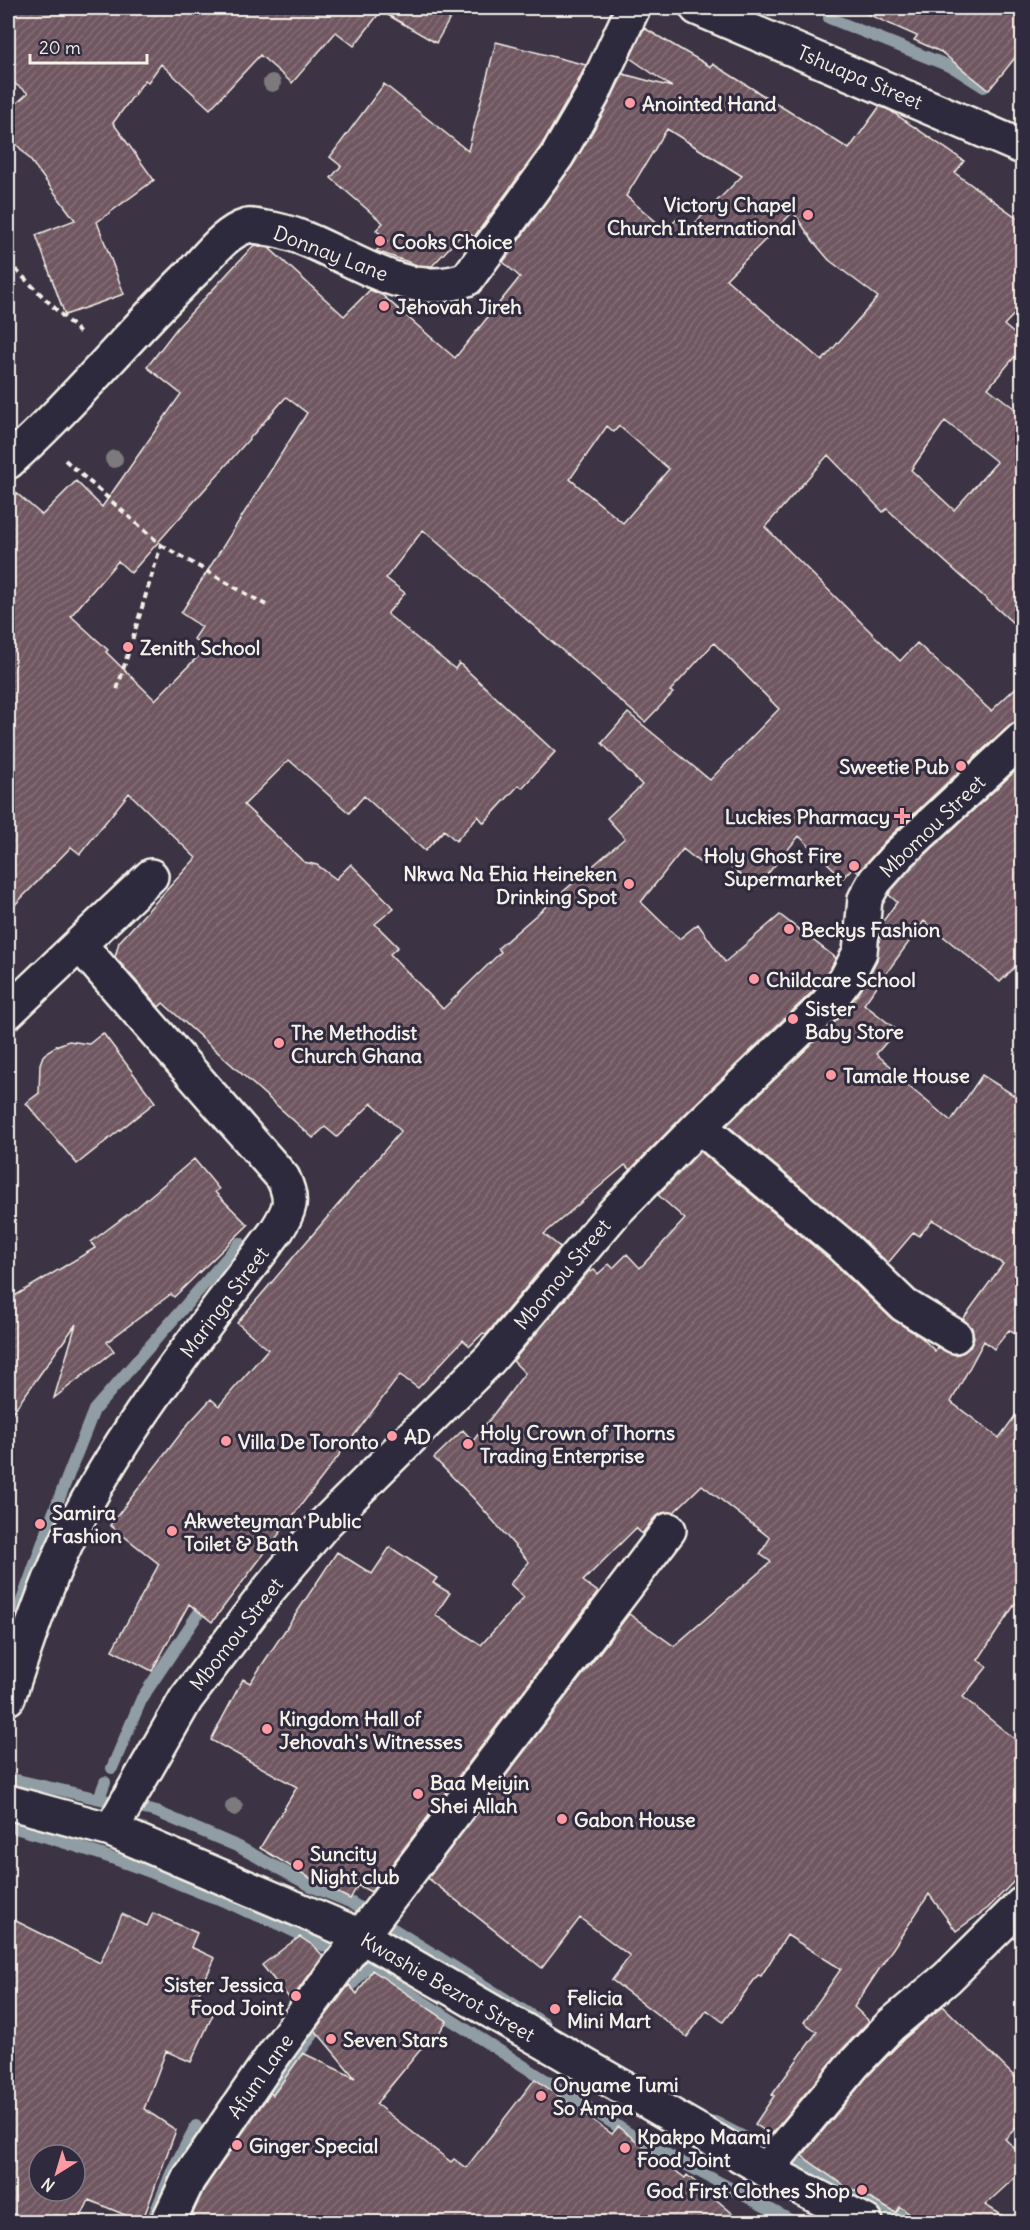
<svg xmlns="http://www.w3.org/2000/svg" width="1030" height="2230" font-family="Delius,sans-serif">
  <defs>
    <pattern id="building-hatch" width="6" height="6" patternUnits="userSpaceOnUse" patternTransform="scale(1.5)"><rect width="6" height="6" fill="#6f5760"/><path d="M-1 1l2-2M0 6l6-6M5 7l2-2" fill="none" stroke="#847077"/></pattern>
  </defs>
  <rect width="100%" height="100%" fill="#3c3344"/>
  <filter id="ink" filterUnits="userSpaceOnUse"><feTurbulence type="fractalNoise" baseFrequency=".0167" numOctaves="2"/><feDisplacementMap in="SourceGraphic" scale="12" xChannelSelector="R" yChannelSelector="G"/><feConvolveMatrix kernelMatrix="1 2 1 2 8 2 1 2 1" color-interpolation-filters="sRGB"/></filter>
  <g filter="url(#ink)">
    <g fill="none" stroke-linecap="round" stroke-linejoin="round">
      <path stroke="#909da4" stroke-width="12" d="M 804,8 L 805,8
        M 829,18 L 954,68 L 984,87
        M 8,1640 L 53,1514 L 94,1410 L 240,1243
        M 112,1768 L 142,1698 L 198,1614
        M 8,1778 L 157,1812 L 239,1847 L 313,1887 L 352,1903 L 545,2024
        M 99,1798 L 105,1782
        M 8,1826 C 55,1839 102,1854 148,1871 C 174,1881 198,1893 225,1901 L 248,1912 L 272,1921 L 367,1966 L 636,2138 L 794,2222
        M 341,1998 L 367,1966
        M 262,2100 L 325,2019
        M 715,2122 L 771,2151 L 821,2173 L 912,2222
        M 155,2213 L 173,2169 L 196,2126
        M 195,2222 L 190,2213 L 196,2199"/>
    </g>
    <path fill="url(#building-hatch)" stroke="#f4f1e8" stroke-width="1.5" fill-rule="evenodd" d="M 8,8 L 456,8 L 436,43 L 381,11 L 354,46 L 336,32 L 292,83 L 260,55 L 210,109 L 161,64 L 148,82 L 145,80 L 113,123 L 154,180 L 97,222 L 124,294 L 65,315 L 36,235 L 75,220 L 28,157 L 8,135 L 8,111 L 28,93 L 8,79 Z
      M 854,8 L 1023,8 L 1023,48 L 989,90 L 941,52 L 914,40 L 917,36 Z
      M 644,28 L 711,67 L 713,64 L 849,149 L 880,106 L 889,110 L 964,161 L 955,173 L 1023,222 L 1023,305 L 1004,325 L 1023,341 L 1023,347 L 988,388 L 1023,415 L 1023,632 L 887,509 L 883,512 L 828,455 L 765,527 L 900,661 L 917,643 L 991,711 L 1023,681 L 1023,721 L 1017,721 L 1009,725 L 885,841 L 859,872 L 853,867 L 843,878 L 799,836 L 756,888 L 715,854 L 704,866 L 683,849 L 641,902 L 679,939 L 698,924 L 725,962 L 780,915 L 836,958 L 830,969 L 812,992 L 686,1113 L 630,1170 L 625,1165 L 544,1234 L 560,1247 L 486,1335 L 483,1333 L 470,1346 L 463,1340 L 418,1388 L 400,1375 L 212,1622 L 189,1604 L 152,1671 L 112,1650 L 159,1564 L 110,1525 L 189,1423 L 211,1399 L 219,1406 L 268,1349 L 237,1323 L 401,1131 L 372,1103 L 337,1137 L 325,1127 L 313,1138 L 163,1003 L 159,1007 L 115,957 L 119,942 L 196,858 L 129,793 L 80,854 L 71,847 L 8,912 L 8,486 L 42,515 L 76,481 L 102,507 L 181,394 L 147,367 L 177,328 L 254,245 L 269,248 L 344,316 L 370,290 L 382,295 L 455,358 L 520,277 L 503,262 L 573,165 L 608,105 L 623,74 L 672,87 L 630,58 ZM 667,129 L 742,176 L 690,228 L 679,217 L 666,230 L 626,196 ZM 793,212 L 813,241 L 829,260 L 878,297 L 822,361 L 726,279 ZM 286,397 L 307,413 L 181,613 L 202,627 L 194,639 L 206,648 L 155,700 L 106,652 L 108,650 L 71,616 L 118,561 L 131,573 ZM 945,421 L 997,462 L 954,510 L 911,470 ZM 607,426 L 614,432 L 619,426 L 669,469 L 623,523 L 570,479 ZM 423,530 L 645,722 L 673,693 L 670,691 L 714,643 L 779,709 L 710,780 L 628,713 L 602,743 L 642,785 L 607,818 L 625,838 L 498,948 L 501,952 L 443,1009 L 390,954 L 398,947 L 375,924 L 394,908 L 351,864 L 336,879 L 317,865 L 304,862 L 244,805 L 289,760 L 349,813 L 364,796 L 425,851 L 444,830 L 456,841 L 478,816 L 484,823 L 519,785 L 522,788 L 555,752 L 459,663 L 455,669 L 387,614 L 405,593 L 386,578 Z
      M 496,42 L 586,65 L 575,87 L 541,146 L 474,237 L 466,230 L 432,266 L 417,265 L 376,251 L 387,241 L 376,230 L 383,223 L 331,178 L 341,166 L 330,157 L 384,84 L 468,151 Z
      M 1023,764 L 1023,959 L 1000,982 L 924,921 L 864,1004 L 897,1030 L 876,1054 L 904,1077 L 901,1080 L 951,1121 L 982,1075 L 1023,1101 L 1023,1339 L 1009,1330 L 994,1349 L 984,1341 L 951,1402 L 999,1438 L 1023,1405 L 1023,1592 L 978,1660 L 987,1667 L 963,1697 L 1023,1746 L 1023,1872 L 988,1908 L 956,1931 L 929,1894 L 854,2007 L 869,2021 L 839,2053 L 771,2135 L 755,2124 L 774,2096 L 772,2095 L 817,2032 L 804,2022 L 841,1969 L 787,1935 L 761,1976 L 758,1975 L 723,2022 L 707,2010 L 687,2037 L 612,1980 L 630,1956 L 580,1918 L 542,1968 L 428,1878 L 629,1614 L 674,1646 L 771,1562 L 760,1554 L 770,1538 L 702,1485 L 674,1512 L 662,1513 L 654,1518 L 642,1534 L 636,1528 L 583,1581 L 598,1592 L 371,1892 L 358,1885 L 350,1899 L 315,1881 L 260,1848 L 297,1787 L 211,1740 L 243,1679 L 250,1683 L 337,1552 L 372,1574 L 390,1547 L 437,1578 L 433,1583 L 450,1593 L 435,1615 L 481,1645 L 524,1597 L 510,1584 L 529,1562 L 475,1500 L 434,1458 L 463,1430 L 473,1441 L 525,1373 L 513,1361 L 589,1271 L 591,1272 L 594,1270 L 598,1274 L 609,1264 L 613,1268 L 627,1254 L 640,1268 L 685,1219 L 658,1195 L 700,1151 L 829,1259 L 891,1318 L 921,1337 L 935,1351 L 937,1347 L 955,1355 L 964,1352 L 971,1346 L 974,1337 L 972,1328 L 963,1319 L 1003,1264 L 933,1220 L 919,1236 L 914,1232 L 888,1263 L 854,1231 L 727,1125 L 839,1018 L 861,990 L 877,960 L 881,924 L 897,902 L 889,895 L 890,892 L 911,868 Z
      M 103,1033 L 155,1102 L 77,1164 L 26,1103 L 39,1093 L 40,1064 L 43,1056 L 48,1051 L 58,1045 L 69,1041 L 89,1044 Z
      M 194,1159 L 219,1189 L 215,1192 L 248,1225 L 174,1297 L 171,1294 L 107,1342 L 114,1351 L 54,1398 L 76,1324 L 8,1419 L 8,1300 L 95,1248 L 91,1242 L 136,1208 Z
      M 153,1913 L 197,1933 L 191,1947 L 215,1958 L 195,2001 L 215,2010 L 191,2062 L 166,2051 L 144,2109 L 176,2130 L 142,2222 L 89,2200 L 78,2223 L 73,2223 L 58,2215 L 50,2223 L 8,2223 L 8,1917 L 100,1963 L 122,1914 L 147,1926 ZM 39,2155 L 75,2155 L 75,2191 L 39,2191 Z
      M 300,1937 L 315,1947 L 323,1956 L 291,2000 L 262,1965 L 288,1945 Z
      M 372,1970 L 447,2021 L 429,2047 L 425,2044 L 376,2104 L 451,2162 L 454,2159 L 466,2168 L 535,2079 L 612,2134 L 618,2127 L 685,2178 L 687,2175 L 744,2223 L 196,2223 L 193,2213 L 204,2189 L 270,2093 L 273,2095 L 303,2053 L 355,2078 L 315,2030 L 349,1985 L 357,1994 Z
      M 943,2006 L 1023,2085 L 1023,2121 L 1005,2139 L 1023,2156 L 1023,2170 L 985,2205 L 1015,2223 L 923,2223 L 900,2207 L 896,2213 L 851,2188 L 850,2190 L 802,2156 L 867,2077 L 904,2039 Z"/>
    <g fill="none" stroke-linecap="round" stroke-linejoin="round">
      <g stroke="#f4f1e8" stroke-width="38">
        <path id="street" d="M 697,8 L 1022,147
          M 8,462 C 75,402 131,332 195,270 C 209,255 226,232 247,226 C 252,225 259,227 265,228 C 333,236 393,306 467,279 L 557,156 L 592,96 L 633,8
          M 8,1012 L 151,876
          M 699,1126 L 842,1245 L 904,1305 L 955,1336
          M 8,1698 C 29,1636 49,1573 80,1515 C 134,1413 208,1323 277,1230 C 290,1209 294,1201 283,1178 L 80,945
          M 111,1830 L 186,1699 L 270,1588 L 325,1523 L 490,1359 L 613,1214 L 699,1126 L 826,1005 L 846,979 L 860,952 L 865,899 L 875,881 L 898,855 L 1022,739
          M 766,2170 L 853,2065 L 891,2025 L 947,1978 L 1022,1904
          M 168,2222 L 188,2180 L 270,2060 L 361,1936 L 669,1530"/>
      </g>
      <g stroke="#f4f1e8" stroke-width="38">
        <path id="secondary" d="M 8,1802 L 111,1830 L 361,1936 L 766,2170 L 866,2222"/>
      </g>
      <path stroke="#f4f1e8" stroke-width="4" stroke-dasharray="6 4.5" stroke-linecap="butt" d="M 8,262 L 82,335
        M 65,460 L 161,545 L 116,693
        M 161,545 L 266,605"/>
      <use href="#street" stroke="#2f2a3d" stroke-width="33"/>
      <use href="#secondary" stroke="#2f2a3d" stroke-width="33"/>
    </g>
    <g fill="#7c7a7c">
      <circle cx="272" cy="83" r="9"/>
      <circle cx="114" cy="459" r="9"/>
      <circle cx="234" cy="1807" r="9"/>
    </g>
  </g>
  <g fill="#ff9aa2" stroke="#2f2a3d" stroke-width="2">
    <circle cx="630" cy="103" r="6"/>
    <circle cx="808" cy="215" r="6"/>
    <circle cx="380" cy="241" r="6"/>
    <circle cx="384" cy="306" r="6"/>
    <circle cx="128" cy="647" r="6"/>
    <circle cx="961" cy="766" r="6"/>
    <path d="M899 807h6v6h6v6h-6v6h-6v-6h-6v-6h6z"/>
    <circle cx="854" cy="866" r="6"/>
    <circle cx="629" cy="884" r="6"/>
    <circle cx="789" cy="929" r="6"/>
    <circle cx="754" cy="979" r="6"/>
    <circle cx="793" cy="1019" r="6"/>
    <circle cx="279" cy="1043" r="6"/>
    <circle cx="831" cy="1075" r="6"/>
    <circle cx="392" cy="1436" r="6"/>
    <circle cx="226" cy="1441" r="6"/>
    <circle cx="468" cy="1444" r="6"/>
    <circle cx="40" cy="1524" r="6"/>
    <circle cx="172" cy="1531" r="6"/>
    <circle cx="267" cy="1729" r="6"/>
    <circle cx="418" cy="1794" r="6"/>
    <circle cx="562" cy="1819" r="6"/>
    <circle cx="298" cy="1865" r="6"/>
    <circle cx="296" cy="1996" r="6"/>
    <circle cx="555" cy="2009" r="6"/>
    <circle cx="331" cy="2039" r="6"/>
    <circle cx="541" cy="2096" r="6"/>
    <circle cx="237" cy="2145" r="6"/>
    <circle cx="625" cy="2148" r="6"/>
    <circle cx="862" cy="2190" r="6"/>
  </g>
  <g text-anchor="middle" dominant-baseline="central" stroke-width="6" stroke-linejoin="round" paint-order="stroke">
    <g font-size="20" fill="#f4f1e8" stroke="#2f2a3d">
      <text transform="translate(860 77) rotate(23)">Tshuapa Street</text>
      <text transform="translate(331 253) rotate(21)">Donnay Lane</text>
      <text transform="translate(932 826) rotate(-44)">Mbomou Street</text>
      <text transform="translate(562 1274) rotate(-50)">Mbomou Street</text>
      <text transform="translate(224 1302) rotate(-53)">Maringa Street</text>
      <text transform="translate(236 1634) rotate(-52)">Mbomou Street</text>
      <text transform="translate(448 1987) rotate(30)">Kwashie Bezrot Street</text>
      <text transform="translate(260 2076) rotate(-55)">Afum Lane</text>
    </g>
    <g font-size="20" font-weight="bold" fill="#f4f1e8" stroke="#2f2a3d" text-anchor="start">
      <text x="642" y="103">Anointed Hand</text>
      <text x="796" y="204" text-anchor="end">Victory Chapel<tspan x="796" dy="23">Church International</tspan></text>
      <text x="392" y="241">Cooks Choice</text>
      <text x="396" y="306">Jehovah Jireh</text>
      <text x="140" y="647">Zenith School</text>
      <text x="949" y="766" text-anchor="end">Sweetie Pub</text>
      <text x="890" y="816" text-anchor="end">Luckies Pharmacy</text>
      <text x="842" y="855" text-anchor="end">Holy Ghost Fire<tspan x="842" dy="23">Supermarket</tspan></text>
      <text x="617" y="873" text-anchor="end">Nkwa Na Ehia Heineken<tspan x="617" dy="23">Drinking Spot</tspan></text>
      <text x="801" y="929">Beckys Fashion</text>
      <text x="766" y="979">Childcare School</text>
      <text x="805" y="1008">Sister<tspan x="805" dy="23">Baby Store</tspan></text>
      <text x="291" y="1032">The Methodist<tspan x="291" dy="23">Church Ghana</tspan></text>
      <text x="843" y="1075">Tamale House</text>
      <text x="480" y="1432">Holy Crown of Thorns<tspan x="480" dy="23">Trading Enterprise</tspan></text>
      <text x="404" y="1436">AD</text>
      <text x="238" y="1441">Villa De Toronto</text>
      <text x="52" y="1512">Samira<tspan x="52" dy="23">Fashion</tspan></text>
      <text x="184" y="1520">Akweteyman Public<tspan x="184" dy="23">Toilet &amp; Bath</tspan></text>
      <text x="279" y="1718">Kingdom Hall of<tspan x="279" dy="23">Jehovah's Witnesses</tspan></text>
      <text x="430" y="1782">Baa Meiyin<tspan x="430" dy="23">Shei Allah</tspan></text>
      <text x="574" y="1819">Gabon House</text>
      <text x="310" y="1853">Suncity<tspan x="310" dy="23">Night club</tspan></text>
      <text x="284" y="1984" text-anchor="end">Sister Jessica<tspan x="284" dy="23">Food Joint</tspan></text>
      <text x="567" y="1997">Felicia<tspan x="567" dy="23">Mini Mart</tspan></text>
      <text x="343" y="2039">Seven Stars</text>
      <text x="553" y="2084">Onyame Tumi<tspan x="553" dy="23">So Ampa</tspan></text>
      <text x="637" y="2136">Kpakpo Maami<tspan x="637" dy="23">Food Joint</tspan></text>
      <text x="249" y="2145">Ginger Special</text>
      <text x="850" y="2190" text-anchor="end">God First Clothes Shop</text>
    </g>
  </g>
  <rect width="1030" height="2230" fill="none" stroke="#2f2a3d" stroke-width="30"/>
  <rect x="15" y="15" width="1000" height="2200" fill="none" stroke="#f4f1e8" stroke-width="2" filter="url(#ink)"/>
  <g transform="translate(57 2173) rotate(217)"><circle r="28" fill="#2f2a3d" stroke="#7e7a81" stroke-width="1.5"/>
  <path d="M0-4.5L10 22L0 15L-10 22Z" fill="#ff9aa2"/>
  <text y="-9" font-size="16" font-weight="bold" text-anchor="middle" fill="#f4f1e8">N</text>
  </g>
  <path d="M30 54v9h117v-9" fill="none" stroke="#f4f1e8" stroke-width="3"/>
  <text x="39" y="54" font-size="18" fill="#f4f1e8" stroke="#2f2a3d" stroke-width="4.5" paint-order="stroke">20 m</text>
</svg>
